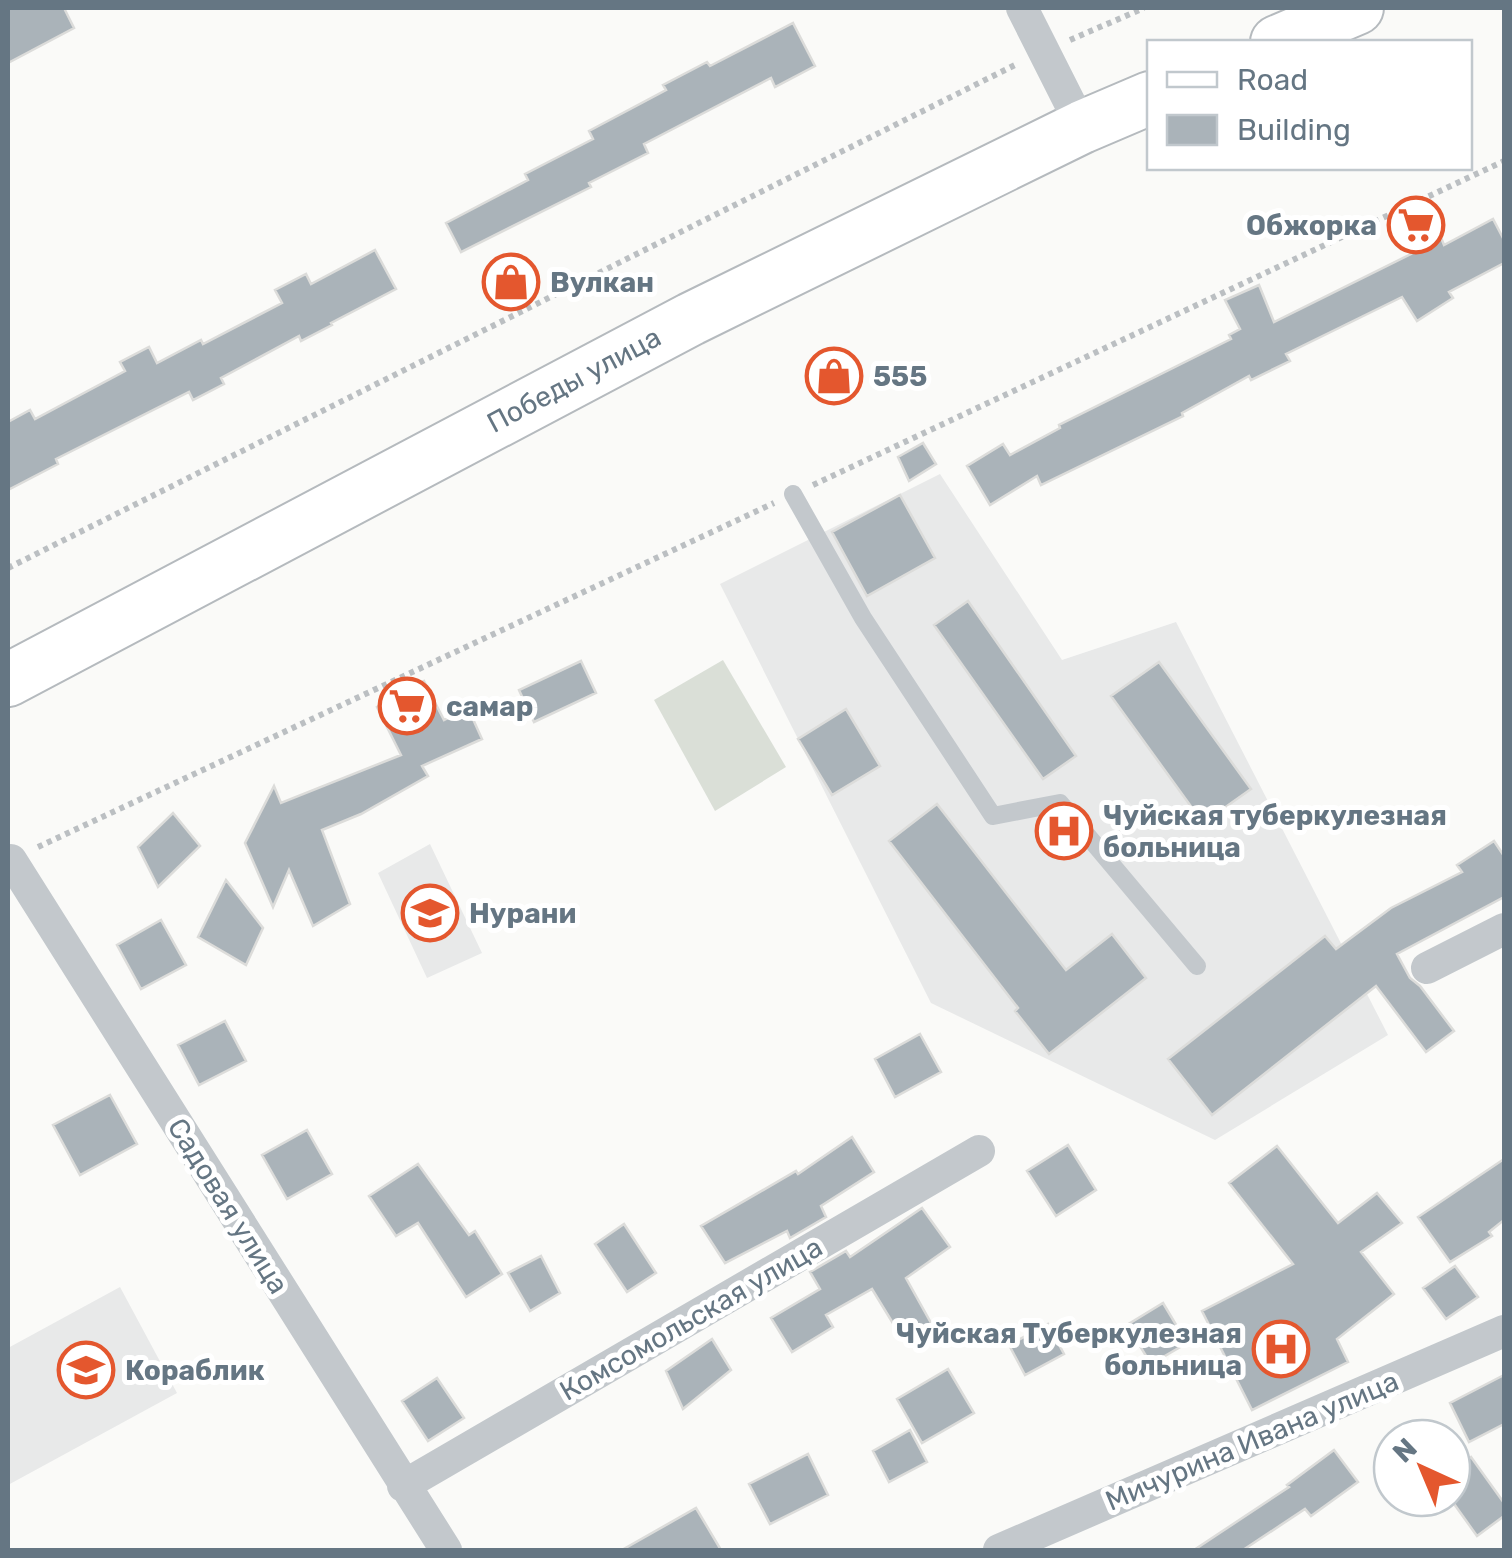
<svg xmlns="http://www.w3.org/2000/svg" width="1512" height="1558" font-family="Rubik,sans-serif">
  <rect width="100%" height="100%" fill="#fafaf8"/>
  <path fill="#e8e9e9" d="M 940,474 L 1062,660 L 1176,622 L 1388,1035 L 1215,1140 L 931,1003 L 720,584 Z
    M 430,844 L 482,953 L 427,978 L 378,873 Z
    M 120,1287 L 177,1393 L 8,1485 L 8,1348 Z"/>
  <path fill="#dadfd7" d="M 723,660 L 786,767 L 715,811 L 654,700 Z"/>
  <path fill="#aab3b9" stroke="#dcdcda" stroke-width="2.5" d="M 8,8 L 64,8 L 74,28 L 8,63 Z
    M 793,23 L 815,66 L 775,87 L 771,78 L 644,144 L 648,153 L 589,183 L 591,187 L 461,252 L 446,223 L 528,180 L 525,174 L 593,139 L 589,131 L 666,90 L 663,85 L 707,62 L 710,66 Z
    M 1429,208 L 1444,245 L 1493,219 L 1504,240 L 1504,263 L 1449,292 L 1453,298 L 1417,321 L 1402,297 L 1286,354 L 1290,361 L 1251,380 L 1249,376 L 1182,413 L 1183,416 L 1041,485 L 1037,476 L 990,505 L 967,466 L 1003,444 L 1010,455 L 1060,428 L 1059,425 L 1231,339 L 1229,335 L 1240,329 L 1225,300 L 1259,285 L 1274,322 L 1411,254 L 1395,224 Z
    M 375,250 L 396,289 L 331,323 L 332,325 L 301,341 L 299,336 L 221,378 L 224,384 L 193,400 L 189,392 L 56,459 L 58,464 L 8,490 L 8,422 L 30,410 L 35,419 L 125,371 L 120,362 L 149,347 L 157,363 L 201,340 L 203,344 L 282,303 L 275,290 L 306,274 L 311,284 Z
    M 923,443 L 936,464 L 909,481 L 898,457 Z
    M 900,495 L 935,558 L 867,596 L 832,532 Z
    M 968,601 L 1076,756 L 1043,779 L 934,625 Z
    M 581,661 L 596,693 L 534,722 L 519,690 Z
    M 1159,662 L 1251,789 L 1203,823 L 1111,696 Z
    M 424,681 L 444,720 L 468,708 L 482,739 L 422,766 L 428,776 L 361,814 L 322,830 L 350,904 L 313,926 L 289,870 L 273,907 L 245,843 L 274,786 L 281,803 L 401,755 L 377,707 Z
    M 846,709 L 880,766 L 832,795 L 798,739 Z
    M 937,804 L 1066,970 L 1112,934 L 1146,978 L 1049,1054 L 1015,1011 L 1018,1008 L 889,841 Z
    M 173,813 L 200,846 L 158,887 L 138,847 Z
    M 1494,841 L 1504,856 L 1504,897 L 1397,954 L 1410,978 L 1420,986 L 1454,1031 L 1426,1052 L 1376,986 L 1212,1115 L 1168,1059 L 1325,936 L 1336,949 L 1391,908 L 1462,872 L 1457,865 Z
    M 226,880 L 263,928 L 246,965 L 198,937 Z
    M 161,920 L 186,965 L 141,989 L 117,945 Z
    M 225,1021 L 246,1061 L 199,1085 L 178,1045 Z
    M 920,1034 L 941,1072 L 895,1097 L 875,1059 Z
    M 110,1095 L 137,1144 L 80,1175 L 53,1125 Z
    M 307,1130 L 332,1174 L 287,1199 L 262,1155 Z
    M 852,1137 L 874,1172 L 821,1206 L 826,1217 L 790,1238 L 787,1231 L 725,1263 L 701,1226 L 796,1171 L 798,1174 Z
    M 1068,1145 L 1096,1190 L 1056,1216 L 1027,1171 Z
    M 1277,1146 L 1338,1223 L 1377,1193 L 1402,1223 L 1361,1252 L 1394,1294 L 1337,1339 L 1348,1362 L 1252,1410 L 1202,1311 L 1293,1264 L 1229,1183 Z
    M 1504,1159 L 1504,1220 L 1489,1232 L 1492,1236 L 1450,1262 L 1418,1217 Z
    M 418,1164 L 469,1235 L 475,1231 L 502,1274 L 466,1297 L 418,1223 L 396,1236 L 369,1196 Z
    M 922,1208 L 950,1247 L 906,1278 L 931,1323 L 902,1338 L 872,1289 L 826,1315 L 833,1327 L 792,1352 L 771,1318 L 820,1289 L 810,1272 L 846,1251 L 850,1257 Z
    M 624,1224 L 656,1273 L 627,1292 L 595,1244 Z
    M 541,1256 L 560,1293 L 530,1311 L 508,1273 Z
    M 1455,1266 L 1478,1297 L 1446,1319 L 1423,1288 Z
    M 1163,1303 L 1187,1343 L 1151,1364 L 1127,1325 Z
    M 1048,1324 L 1064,1354 L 1025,1375 L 1009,1345 Z
    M 712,1339 L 731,1370 L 683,1409 L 666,1371 Z
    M 948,1369 L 974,1413 L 922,1443 L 897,1399 Z
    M 1504,1375 L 1504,1424 L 1469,1442 L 1450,1403 Z
    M 437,1378 L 464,1418 L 428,1441 L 402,1401 Z
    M 910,1430 L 927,1462 L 889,1482 L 873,1451 Z
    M 1334,1450 L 1358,1482 L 1311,1516 L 1305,1509 L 1243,1550 L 1194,1550 L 1289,1487 L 1287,1485 Z
    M 808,1454 L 828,1495 L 770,1524 L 749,1484 Z
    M 1471,1457 L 1504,1503 L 1504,1516 L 1477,1536 L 1452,1501 L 1452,1471 Z
    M 696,1508 L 721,1550 L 622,1550 Z"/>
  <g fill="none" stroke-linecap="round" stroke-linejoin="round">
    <g stroke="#b5babe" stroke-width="56">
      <path id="primary" d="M 1277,42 L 1357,8
        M 8,680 L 691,319 L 1082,127 L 1150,98"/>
    </g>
    <path stroke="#bbbfc2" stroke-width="6" stroke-dasharray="5 5" stroke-linecap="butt" d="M 1070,40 L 1144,8
      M 813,485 L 1504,161
      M 8,568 L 1017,64
      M 38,847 L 774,503"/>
    <path stroke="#c3c8cc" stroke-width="18" d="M 793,494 L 863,618 L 993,816 L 1060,803 L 1197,966"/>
    <path stroke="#c3c8cc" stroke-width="32" d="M 1022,8 L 1082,127
      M 11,860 L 446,1550
      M 1427,968 L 1504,929
      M 403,1486 L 979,1151
      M 999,1550 L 1504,1331"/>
    <use href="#primary" stroke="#fff" stroke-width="52"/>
  </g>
  <defs>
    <g id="supermarket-ring" transform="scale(2.875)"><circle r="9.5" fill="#fff" stroke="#e4572e" stroke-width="1.5"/><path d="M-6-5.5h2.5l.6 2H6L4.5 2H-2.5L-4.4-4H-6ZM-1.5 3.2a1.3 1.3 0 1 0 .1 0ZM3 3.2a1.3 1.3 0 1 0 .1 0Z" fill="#e4572e"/></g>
    <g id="shop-ring" transform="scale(2.875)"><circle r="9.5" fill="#fff" stroke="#e4572e" stroke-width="1.5"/><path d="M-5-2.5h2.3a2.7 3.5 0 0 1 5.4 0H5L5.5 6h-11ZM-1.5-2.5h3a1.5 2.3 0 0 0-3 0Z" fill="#e4572e"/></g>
    <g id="hospital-ring" transform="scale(2.875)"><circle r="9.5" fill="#fff" stroke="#e4572e" stroke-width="1.5"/><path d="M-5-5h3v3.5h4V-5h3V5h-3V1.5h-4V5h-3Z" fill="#e4572e"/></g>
    <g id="school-ring" transform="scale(2.875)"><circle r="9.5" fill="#fff" stroke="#e4572e" stroke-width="1.5"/><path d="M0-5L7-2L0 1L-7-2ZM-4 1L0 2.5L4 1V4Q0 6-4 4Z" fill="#e4572e"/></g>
  </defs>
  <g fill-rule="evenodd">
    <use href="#supermarket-ring" x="1416" y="225"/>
    <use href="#shop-ring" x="511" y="282"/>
    <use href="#shop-ring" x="834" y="376"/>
    <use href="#supermarket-ring" x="407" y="706"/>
    <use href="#hospital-ring" x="1064" y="831"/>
    <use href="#school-ring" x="430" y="913"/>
    <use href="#hospital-ring" x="1281" y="1349"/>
    <use href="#school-ring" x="86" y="1370"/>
  </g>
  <g text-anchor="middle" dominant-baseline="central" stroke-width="10" stroke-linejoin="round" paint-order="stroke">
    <g font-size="28" font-weight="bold" fill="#657683" stroke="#fff" text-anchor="start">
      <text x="1377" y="225" text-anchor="end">Обжорка</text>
      <text x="550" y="282">Вулкан</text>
      <text x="873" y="376">555</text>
      <text x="446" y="706">самар</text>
      <text x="1103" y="815">Чуйская туберкулезная<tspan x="1103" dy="32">больница</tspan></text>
      <text x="469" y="913">Нурани</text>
      <text x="1242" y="1333" text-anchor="end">Чуйская Туберкулезная<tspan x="1242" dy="32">больница</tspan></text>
      <text x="125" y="1370">Кораблик</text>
    </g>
    <g font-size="28" fill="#657683" stroke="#fff">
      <text transform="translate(574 380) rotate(-28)">Победы улица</text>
      <text transform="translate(228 1206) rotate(58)">Садовая улица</text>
      <text transform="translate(691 1319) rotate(-30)">Комсомольская улица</text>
      <text transform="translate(1252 1441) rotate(-23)">Мичурина Ивана улица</text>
    </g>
  </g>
  <rect width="1512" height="1558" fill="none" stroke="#657683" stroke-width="20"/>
  <rect x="1147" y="40" width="325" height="130" fill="#ffffff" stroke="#c1c8cd" stroke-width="2.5"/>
  <rect x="1167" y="72" width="50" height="15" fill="#ffffff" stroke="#c1c8cd" stroke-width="2.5"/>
  <text x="1237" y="90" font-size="30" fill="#657683">Road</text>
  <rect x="1167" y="115" width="50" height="30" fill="#aab3b9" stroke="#c1c8cd" stroke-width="2.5"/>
  <text x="1237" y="140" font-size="30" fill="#657683">Building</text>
  <g transform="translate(1422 1468) rotate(316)"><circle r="48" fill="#ffffff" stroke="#c1c8cd" stroke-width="2.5"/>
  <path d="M0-8L18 38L0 25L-18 38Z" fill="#e4572e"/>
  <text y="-15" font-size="28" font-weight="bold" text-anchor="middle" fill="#657683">N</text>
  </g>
</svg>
